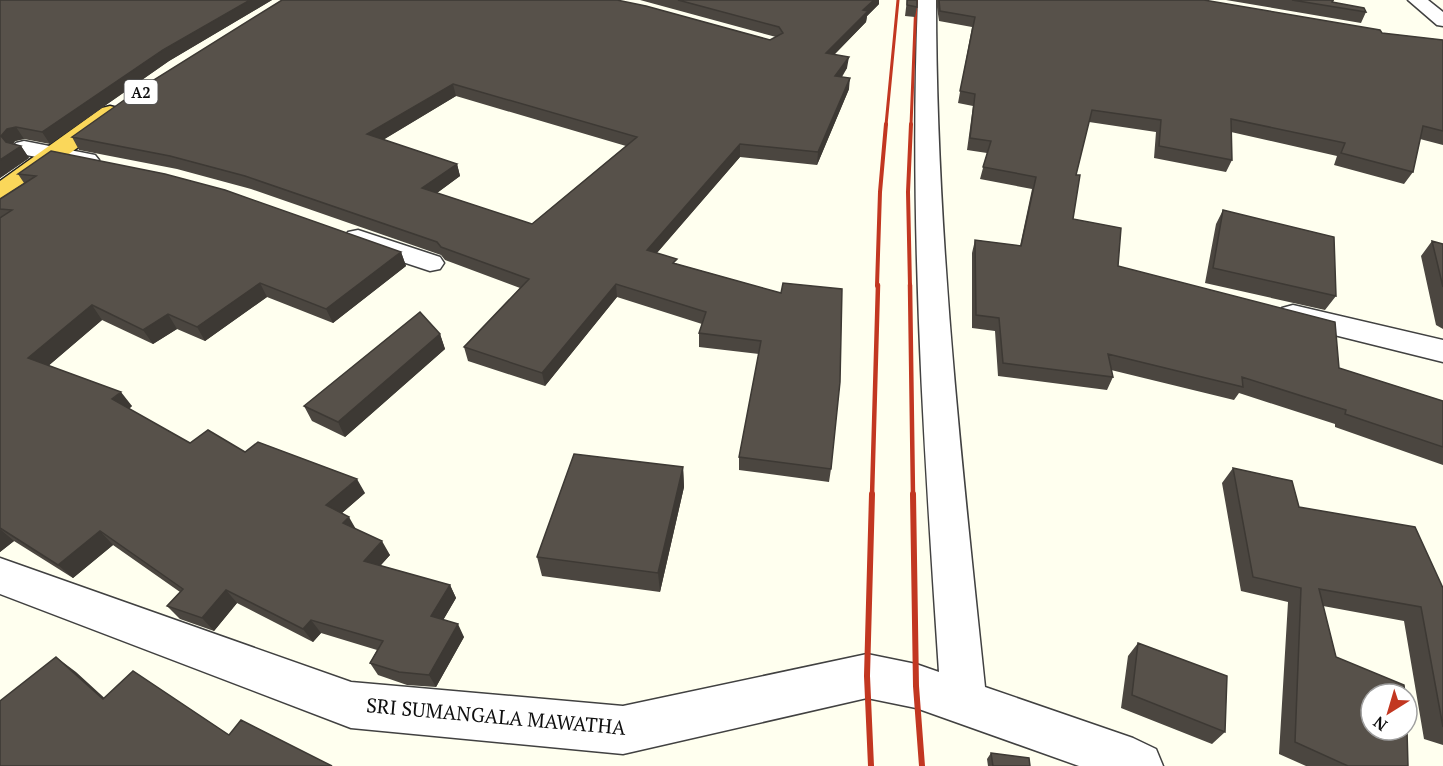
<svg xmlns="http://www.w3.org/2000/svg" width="1443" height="766" font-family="'PT Serif',serif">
  <rect width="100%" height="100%" fill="#ffffef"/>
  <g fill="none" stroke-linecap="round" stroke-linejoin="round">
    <g stroke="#414141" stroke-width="3">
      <path id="minor" d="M 918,0 L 936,0 C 936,231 961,458 985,687 L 1133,738 L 1156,749 L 1163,766 L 1079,766 L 916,708 L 867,698 L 623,754 L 351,728 L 0,594 L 0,558 L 351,682 L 623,706 L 867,654 L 916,664 L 939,672 C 924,447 909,225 918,0 Z
        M 1408,0 L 1428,0 L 1443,12 L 1443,26 L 1437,25 Z
        M 24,141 L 95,155 L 99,160 L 95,165 L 87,167 L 16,153 L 12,148 L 16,143 Z
        M 358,230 L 440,257 L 444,263 L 440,269 L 430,271 L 348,244 L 344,238 L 348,232 Z
        M 1293,305 L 1443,340 L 1443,362 L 1282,322 L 1278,315 L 1282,308 Z"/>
    </g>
    <g stroke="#1f1f1f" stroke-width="3">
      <path id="trunk" d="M 110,106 L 118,108 L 121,113 L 118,118 L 9,198 L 0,201 L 0,181 L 102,108 Z"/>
    </g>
    <use href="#minor" fill="#fff" fill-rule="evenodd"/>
    <use href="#trunk" fill="#fad75a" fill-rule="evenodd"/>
    <path stroke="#c23721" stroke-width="3" d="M 886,125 L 898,0
      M 911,125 L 916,0"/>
    <path stroke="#c23721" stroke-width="4" d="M 877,286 L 880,192 L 886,124
      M 910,286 L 908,192 L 911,124"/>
    <path stroke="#c23721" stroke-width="4.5" d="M 910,285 L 913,496
      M 872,496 L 878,285"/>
    <path stroke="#c23721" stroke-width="6" d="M 913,494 L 916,686 L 922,766
      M 871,766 L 867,676 L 872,494"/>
  </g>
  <path fill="#4b4640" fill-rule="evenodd" d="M 0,0 L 272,0 L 169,61 L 50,144 L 24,139 L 15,141 L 13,144 L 21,146 L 29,158 L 0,178 Z
    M 640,0 L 879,0 L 879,4 L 867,16 L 866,22 L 834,55 L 847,68 L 842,77 L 849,89 L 817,165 L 740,157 L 657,253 L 677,264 L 781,293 L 831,469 L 829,482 L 739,470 L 739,457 L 759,354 L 699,347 L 699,333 L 702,324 L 617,297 L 545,386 L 468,361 L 464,347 L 520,288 L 445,260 L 441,255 L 251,189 L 177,169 L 79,150 L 72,137 L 770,40 L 776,37 ZM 456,96 L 626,146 L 532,224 L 437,193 L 460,176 L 457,164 L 383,140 Z
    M 907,0 L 917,7 L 915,17 L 905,16 Z
    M 936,0 L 1204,0 L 1382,33 L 1443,40 L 1443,145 L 1420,139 L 1413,172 L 1404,184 L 1334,165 L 1337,156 L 1231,132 L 1232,160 L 1226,172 L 1154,158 L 1156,132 L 1089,122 L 1076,175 L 1073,219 L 1118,266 L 1339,368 L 1443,401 L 1443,465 L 1335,427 L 1335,424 L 1239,393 L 1234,400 L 1111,370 L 1113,377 L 1107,390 L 998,376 L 995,331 L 972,328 L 972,253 L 975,240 L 1020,246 L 1032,189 L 980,179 L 987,153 L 967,150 L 973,106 L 958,103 L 972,27 L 939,21 Z
    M 1226,0 L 1334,0 L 1333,2 L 1366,12 L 1361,23 Z
    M 51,151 L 401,252 L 406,266 L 333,323 L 267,297 L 205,341 L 177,329 L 153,344 L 102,320 L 48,366 L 132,406 L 129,409 L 190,443 L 245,452 L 365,493 L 342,513 L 356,529 L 390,555 L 380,566 L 450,585 L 456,598 L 443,620 L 464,637 L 436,687 L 407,685 L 378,675 L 370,663 L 377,650 L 321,633 L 313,642 L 237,603 L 214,631 L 180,619 L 167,606 L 180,592 L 113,545 L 73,578 L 14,541 L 0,552 L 0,199 L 24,183 L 18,174 Z
    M 1223,210 L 1336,296 L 1325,310 L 1205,283 L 1216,224 Z
    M 1432,241 L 1443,244 L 1443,329 L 1436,325 L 1421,256 Z
    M 440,334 L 445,349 L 345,437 L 312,421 L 304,406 Z
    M 683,467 L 684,487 L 660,592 L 542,576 L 537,557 Z
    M 1233,468 L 1299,507 L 1443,588 L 1443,745 L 1424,739 L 1404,621 L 1323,606 L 1336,657 L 1408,766 L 1306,766 L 1279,754 L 1288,602 L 1241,591 L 1222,483 Z
    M 1138,643 L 1225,732 L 1212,744 L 1121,708 L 1128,656 Z
    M 991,753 L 1030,766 L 988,766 L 987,759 Z"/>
  <path fill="#3d3934" d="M 250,0 L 272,0 L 169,61 L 50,144 L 42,132 L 163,50 Z
    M 874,0 L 879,0 L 879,4 L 867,16 L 866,22 L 825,64 L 826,53 L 863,10 Z
    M 849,57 L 847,68 L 834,87 L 835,76 Z
    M 850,78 L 849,89 L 817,165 L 818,152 Z
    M 453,84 L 456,96 L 371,147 L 367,134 Z
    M 16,127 L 24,139 L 15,141 L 10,148 L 1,136 L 7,129 Z
    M 740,144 L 740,157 L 648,263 L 647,250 Z
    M 21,146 L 29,158 L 0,178 L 0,160 Z
    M 457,164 L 460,176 L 426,201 L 422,188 Z
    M 401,252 L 406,266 L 333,323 L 326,309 Z
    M 260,283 L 267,297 L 205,341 L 197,327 Z
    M 616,284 L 617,297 L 545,386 L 542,373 Z
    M 92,305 L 102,320 L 40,373 L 28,358 Z
    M 168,314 L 177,329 L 153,344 L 143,330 Z
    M 440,334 L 445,349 L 345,437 L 338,422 Z
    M 121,392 L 132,406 L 123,413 L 112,399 Z
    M 683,467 L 684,487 L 660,592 L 658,573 Z
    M 357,479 L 365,493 L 335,519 L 326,505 Z
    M 349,517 L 357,531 L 343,523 Z
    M 0,529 L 14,541 L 0,552 Z
    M 100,531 L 113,545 L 73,578 L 58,565 Z
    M 382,541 L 390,555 L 372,575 L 364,561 Z
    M 450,585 L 456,598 L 438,629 L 431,616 Z
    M 226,590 L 237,603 L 214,631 L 202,618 Z
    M 311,620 L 321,633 L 313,642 L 303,629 Z
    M 458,624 L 464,637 L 436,687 L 429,675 Z
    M 56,657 L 76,672 L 122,714 L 103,699 Z"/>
  <path fill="#57514a" stroke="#3d3934" stroke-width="1.5" fill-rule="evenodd" d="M 0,0 L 250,0 L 163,50 L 42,132 L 16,127 L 7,129 L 1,136 L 6,142 L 21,146 L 0,160 Z
    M 282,0 L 617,0 L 646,6 L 770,40 L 783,33 L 779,27 L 678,0 L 874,0 L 863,10 L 868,11 L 826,53 L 849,57 L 835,76 L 850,78 L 818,152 L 740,144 L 647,250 L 677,259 L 673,263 L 781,293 L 783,283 L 842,289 L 840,382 L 831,469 L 739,457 L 761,341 L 699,333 L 706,312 L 616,284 L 542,373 L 464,347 L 529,279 L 441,247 L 437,242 L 245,176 L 170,156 L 72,137 L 144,86 ZM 453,84 L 637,137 L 532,224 L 422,188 L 457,164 L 367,134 Z
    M 907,0 L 917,0 L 917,7 L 907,5 Z
    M 939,0 L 1204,0 L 1380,30 L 1382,33 L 1443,40 L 1443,131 L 1423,126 L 1413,172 L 1341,153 L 1345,143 L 1231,119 L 1232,160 L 1159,146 L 1161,120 L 1092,110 L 1076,175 L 1080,175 L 1073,219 L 1121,228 L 1118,266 L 1335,322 L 1339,368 L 1443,401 L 1443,447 L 1345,414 L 1346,410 L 1242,377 L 1243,387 L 1108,354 L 1113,377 L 1003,363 L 999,318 L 976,315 L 975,240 L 1021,246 L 1036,177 L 983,167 L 991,141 L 970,138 L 975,94 L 960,91 L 975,17 L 940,11 Z
    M 1292,0 L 1333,0 L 1332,2 L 1364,8 L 1366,12 Z
    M 51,151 L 165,174 L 225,190 L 401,252 L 326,309 L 260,283 L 197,327 L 168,314 L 143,330 L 92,305 L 28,358 L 121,392 L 112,399 L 190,443 L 208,430 L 245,452 L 258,442 L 357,479 L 326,505 L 349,517 L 343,523 L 382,541 L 364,561 L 450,585 L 431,616 L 458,624 L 429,675 L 399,672 L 370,663 L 383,641 L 311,620 L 303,629 L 226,590 L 202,618 L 167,606 L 183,589 L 100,531 L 58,565 L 0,528 L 0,218 L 12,210 L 0,209 L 0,199 L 36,176 L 18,174 Z
    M 1223,210 L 1334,237 L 1336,296 L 1213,268 Z
    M 1432,241 L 1443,244 L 1443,287 Z
    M 420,312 L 440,334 L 338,422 L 304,406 Z
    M 574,454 L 683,467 L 658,573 L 537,557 Z
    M 1233,468 L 1292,481 L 1299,507 L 1415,527 L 1443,588 L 1443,727 L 1421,607 L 1319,589 L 1336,657 L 1404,685 L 1405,694 L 1371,694 L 1371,730 L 1407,730 L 1408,766 L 1348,766 L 1295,742 L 1301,588 L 1253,577 Z
    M 1138,643 L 1227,676 L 1225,732 L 1132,695 Z
    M 56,657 L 103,699 L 133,671 L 229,735 L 241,720 L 332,766 L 0,766 L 0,701 Z
    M 991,753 L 1029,758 L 1030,766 L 993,766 Z"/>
  <g text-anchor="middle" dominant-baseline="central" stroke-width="6" stroke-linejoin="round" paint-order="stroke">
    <rect fill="#fff" stroke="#565656" stroke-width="1.5" x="124.5" y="80" width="33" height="24" rx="4.5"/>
    <g font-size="15" font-weight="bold" fill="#0e0e0e">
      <text x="141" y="92">A2</text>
    </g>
    <g font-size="20" fill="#0e0e0e" stroke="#fff">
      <text transform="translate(496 716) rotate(5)">SRI SUMANGALA MAWATHA</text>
    </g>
  </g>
  <g transform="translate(1389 712) rotate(217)"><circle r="28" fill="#ffffff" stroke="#9f9f9f" stroke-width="1.5"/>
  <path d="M0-4.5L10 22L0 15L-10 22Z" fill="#c23721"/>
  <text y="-9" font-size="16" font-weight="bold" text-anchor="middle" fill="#0e0e0e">N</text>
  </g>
</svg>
